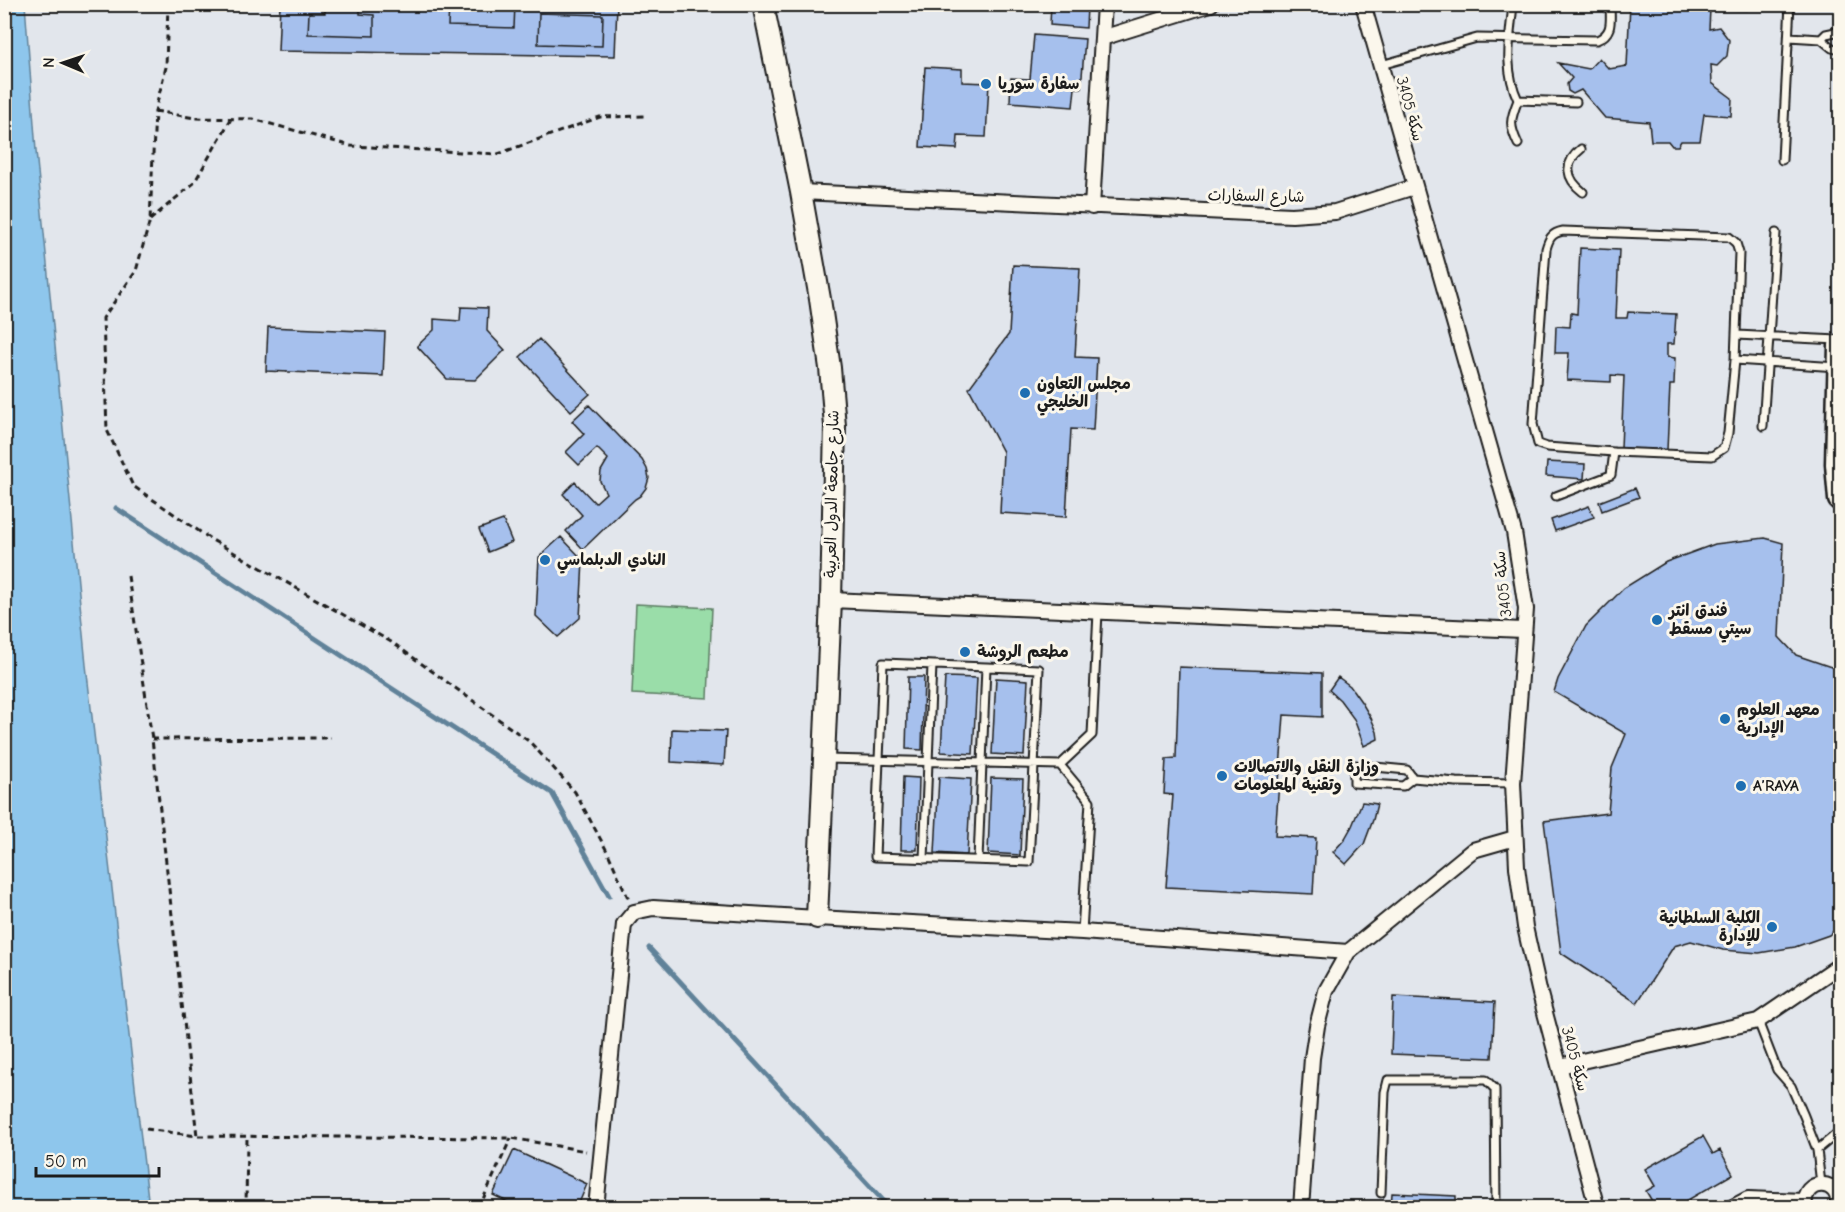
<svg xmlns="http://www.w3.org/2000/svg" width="1845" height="1212" font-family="'Comic Neue','Playpen Sans Arabic',sans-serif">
  <rect width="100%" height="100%" fill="#e2e6ec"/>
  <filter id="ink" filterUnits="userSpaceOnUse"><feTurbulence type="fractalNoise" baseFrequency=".0167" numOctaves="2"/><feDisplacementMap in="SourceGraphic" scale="12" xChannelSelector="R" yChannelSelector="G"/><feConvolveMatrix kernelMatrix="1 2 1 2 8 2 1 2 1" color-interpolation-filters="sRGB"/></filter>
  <g filter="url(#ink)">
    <path fill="#9adda9" stroke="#5b7c62" stroke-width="1.5" d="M 636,604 L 712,608 L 708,698 L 632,694 Z"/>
    <path fill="#8ec6ec" stroke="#608299" stroke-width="1.5" d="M 25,4 L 36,151 L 86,665 L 149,1207 L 5,1207 L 4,5 Z"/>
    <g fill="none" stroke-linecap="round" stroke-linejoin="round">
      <path stroke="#608299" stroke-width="5" d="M 116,508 L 552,793 L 609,896
        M 649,948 L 890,1208"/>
    </g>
    <path fill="#a6c0ed" stroke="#1c1c1c" stroke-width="1.5" d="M 280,4 L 617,4 L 615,56 L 278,51 Z
      M 325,4 L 360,4 L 360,14 L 374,15 L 374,36 L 308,34 L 309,13 L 325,13 Z
      M 449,4 L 515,4 L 514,28 L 448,26 Z
      M 1051,4 L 1087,6 L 1086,28 L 1050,25 Z
      M 1630,4 L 1747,4 L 1747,10 L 1710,9 L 1709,29 L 1719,27 L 1729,40 L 1727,56 L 1717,66 L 1711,65 L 1712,83 L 1732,98 L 1731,116 L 1704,114 L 1700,141 L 1681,141 L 1678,146 L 1672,146 L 1668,141 L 1651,141 L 1649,122 L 1605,118 L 1581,90 L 1573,94 L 1568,91 L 1567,84 L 1572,78 L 1558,63 L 1589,69 L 1599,58 L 1609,69 L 1627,66 Z
      M 539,13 L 603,15 L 602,46 L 538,44 Z
      M 1034,35 L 1085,39 L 1081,88 L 1075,88 L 1073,107 L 1010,102 L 1011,78 L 1030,79 Z
      M 925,67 L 962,69 L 962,82 L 989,83 L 986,137 L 958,136 L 957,149 L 920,147 Z
      M 1580,248 L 1619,250 L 1616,318 L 1627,318 L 1628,312 L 1676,314 L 1674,344 L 1667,344 L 1667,357 L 1675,358 L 1674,385 L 1670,385 L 1667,450 L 1621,448 L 1624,376 L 1611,375 L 1611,382 L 1567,380 L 1569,353 L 1555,353 L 1556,326 L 1570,327 L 1571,313 L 1577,314 Z
      M 1013,265 L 1080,268 L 1075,357 L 1097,358 L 1093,430 L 1071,429 L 1066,517 L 1000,513 L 1003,452 L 969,388 L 1009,334 Z
      M 461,307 L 488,308 L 487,331 L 505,350 L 475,380 L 447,379 L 417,346 L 434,330 L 434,319 L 460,321 Z
      M 268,327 L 385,332 L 383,376 L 266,371 Z
      M 539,339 L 590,394 L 571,411 L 520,357 Z
      M 589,405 L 642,460 L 647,469 L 649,478 L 646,488 L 640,496 L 635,499 L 583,549 L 566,531 L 582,515 L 563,494 L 575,482 L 595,503 L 606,493 L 600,481 L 601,471 L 608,459 L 597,448 L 579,465 L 566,452 L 584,434 L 572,421 Z
      M 1547,462 L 1585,464 L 1584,479 L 1546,476 Z
      M 1635,488 L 1639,497 L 1602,511 L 1599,502 Z
      M 1589,506 L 1594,517 L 1555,531 L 1551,520 Z
      M 503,520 L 512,542 L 488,552 L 479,529 Z
      M 561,537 L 583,560 L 580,618 L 558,637 L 536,616 L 539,557 Z
      M 1765,538 L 1783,543 L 1779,637 L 1796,655 L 1840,670 L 1840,925 L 1829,935 L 1795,947 L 1759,953 L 1723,950 L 1691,941 L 1674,946 L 1637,1003 L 1561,953 L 1544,821 L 1608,813 L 1612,768 L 1626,734 L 1554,692 L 1558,679 L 1586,626 L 1624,588 L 1666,562 L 1715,544 Z
      M 1179,667 L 1322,673 L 1322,717 L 1284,715 L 1275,836 L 1316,838 L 1313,894 L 1166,887 L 1173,795 L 1164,794 L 1166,759 L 1176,758 Z
      M 908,677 L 924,677 L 922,750 L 906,749 Z
      M 945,677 L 977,678 L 973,754 L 941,752 Z
      M 1338,677 L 1350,686 L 1362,703 L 1371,718 L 1377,732 L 1378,739 L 1364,746 L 1354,719 L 1340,700 L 1329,690 Z
      M 996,678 L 1028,680 L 1024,756 L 992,754 Z
      M 672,729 L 726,731 L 724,765 L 671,762 Z
      M 903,777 L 919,778 L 917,850 L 901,850 Z
      M 939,777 L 971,779 L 967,855 L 935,853 Z
      M 991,778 L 1023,779 L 1020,855 L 988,853 Z
      M 1362,802 L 1377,804 L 1373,820 L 1364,844 L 1346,864 L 1333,852 L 1344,840 L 1352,826 Z
      M 1393,997 L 1495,1002 L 1492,1058 L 1391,1054 Z
      M 1703,1136 L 1713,1154 L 1720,1150 L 1733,1174 L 1674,1208 L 1656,1208 L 1646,1191 L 1655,1186 L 1645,1169 Z
      M 514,1150 L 587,1184 L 577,1208 L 520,1208 L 493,1195 Z
      M 1392,1193 L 1456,1196 L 1456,1208 L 1391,1208 Z"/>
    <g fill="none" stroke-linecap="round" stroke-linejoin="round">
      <g stroke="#1c1c1c" stroke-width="11">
        <path id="lane" d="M 1513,4 C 1510,38 1503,68 1518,100 C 1510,120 1509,125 1518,144
          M 1789,37 L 1821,39 L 1832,48 L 1840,50
          M 1821,39 L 1826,34 L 1840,31
          M 1381,65 L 1477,38 L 1597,40 C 1614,33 1610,20 1610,4
          M 1518,100 L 1576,102
          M 1581,149 C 1563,163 1566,179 1583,192
          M 1782,160 L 1790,4
          M 1737,335 L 1838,340
          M 1735,360 L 1837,367
          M 1763,426 L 1776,233
          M 1556,496 L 1611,475 L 1614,452 L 1712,456 L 1724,448 L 1728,433 L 1735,360 L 1739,253 L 1736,243 L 1729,237 L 1563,231 C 1552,233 1549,238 1546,249 L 1533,424 L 1538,444 L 1547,447 L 1614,452
          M 883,663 L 1039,669 L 1029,862 L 875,857 Z
          M 827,759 L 1060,765 L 1092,735 L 1098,612
          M 1060,765 L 1090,801 L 1082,932
          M 1413,778 L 1403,786 L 1354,783 L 1354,765 L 1407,770 L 1413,778 L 1456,782 L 1513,783
          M 924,859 L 932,665
          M 978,860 L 986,667
          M 1758,1021 L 1777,1070 L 1791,1086 L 1804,1116 L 1817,1150 L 1821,1184
          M 1817,1150 L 1840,1131
          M 1381,1193 L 1385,1092 L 1388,1080 L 1486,1080 L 1495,1089 L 1496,1208"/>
      </g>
      <g stroke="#1c1c1c" stroke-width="18">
        <path id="street" d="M 1363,4 L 1514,532 L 1526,609 L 1513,783 L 1517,867 L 1525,927 L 1540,994 L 1597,1208
          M 1102,38 L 1211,4
          M 801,192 L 1292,215 L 1335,212 L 1414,187
          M 1092,207 L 1104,4
          M 831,600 L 1523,630
          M 1560,1066 L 1758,1021 L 1840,965
          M 596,1208 L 624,924 L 634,912 L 653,908 L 817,918 L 1082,932 L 1348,952 L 1473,850 L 1515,838
          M 1301,1208 L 1312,1058 L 1317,1026 L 1326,991 L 1348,952
          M 1731,1208 L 1748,1199 L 1804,1201
          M 1805,1208 C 1800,1175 1845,1179 1837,1208"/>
      </g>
      <g stroke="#1c1c1c" stroke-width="24">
        <path id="secondary" d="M 763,4 L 801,192 L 820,299 L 830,368 L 835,426 L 831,600 L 817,918"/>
      </g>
      <g stroke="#1c1c1c" stroke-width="27">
        <path id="primary" d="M 1840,346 L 1837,464 L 1840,499"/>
      </g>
      <path stroke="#1c1c1c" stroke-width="3" stroke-dasharray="6 4.5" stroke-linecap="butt" d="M 168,4 L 166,67 L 155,111 L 150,220 L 136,271 L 103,318 L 107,430 L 133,486 L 212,540 L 393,643 L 530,742 L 575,792 L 608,853 L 629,900
        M 155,111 L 195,118 L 253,119 L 351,146 L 498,154 L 600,117 L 645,116
        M 150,220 L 194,183 L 231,119
        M 128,576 L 152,739 L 197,1136
        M 152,739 L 331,738
        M 146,1129 L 197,1136 L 511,1138 L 586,1151
        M 246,1208 L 247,1137
        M 479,1208 L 511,1138"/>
      <use href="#lane" stroke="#fbf7ec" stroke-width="7"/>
      <use href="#street" stroke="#fbf7ec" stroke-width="14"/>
      <use href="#secondary" stroke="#fbf7ec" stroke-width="20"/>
      <use href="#primary" stroke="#fbf7ec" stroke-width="22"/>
    </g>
  </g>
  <g fill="#1f6fb2" stroke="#fbf7ec" stroke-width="2">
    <circle cx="986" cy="84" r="6"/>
    <circle cx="1025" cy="393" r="6"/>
    <circle cx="545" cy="560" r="6"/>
    <circle cx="1657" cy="620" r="6"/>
    <circle cx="965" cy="652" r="6"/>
    <circle cx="1725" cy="719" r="6"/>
    <circle cx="1222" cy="776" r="6"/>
    <circle cx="1741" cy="786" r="6"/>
    <circle cx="1772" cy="927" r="6"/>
  </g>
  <g text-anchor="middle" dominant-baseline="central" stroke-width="6" stroke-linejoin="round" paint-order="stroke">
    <g font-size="16" font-weight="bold" fill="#1c1c1c" stroke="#fbf7ec" text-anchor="start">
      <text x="998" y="84">سفارة سوريا</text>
      <text x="1037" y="384">مجلس التعاون<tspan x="1037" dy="18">الخليجي</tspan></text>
      <text x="557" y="560">النادي الدبلماسي</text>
      <text x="1669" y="611">فندق انتر<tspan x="1669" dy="18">سيتي مسقط</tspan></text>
      <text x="977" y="652">مطعم الروشة</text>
      <text x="1737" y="710">معهد العلوم<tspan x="1737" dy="18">الإدارية</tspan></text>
      <text x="1234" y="767">وزارة النقل والاتصالات<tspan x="1234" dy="18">وتقنية المعلومات</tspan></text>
      <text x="1753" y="786">A’RAYA</text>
      <text x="1760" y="918" text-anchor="end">الكلية السلطانية<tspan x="1760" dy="18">للإدارة</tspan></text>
    </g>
    <g font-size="16" fill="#1c1c1c" stroke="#fbf7ec">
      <text transform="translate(1410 109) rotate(75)">سكة 3405</text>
      <text transform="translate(1256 196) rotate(1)">شارع السفارات</text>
      <text transform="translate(832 494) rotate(-89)">شارع جامعة الدول العربية</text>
      <text transform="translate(1503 584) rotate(-96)">سكة 3405</text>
      <text transform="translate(1575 1059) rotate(75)">سكة 3405</text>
    </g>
  </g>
  <rect width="1845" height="1212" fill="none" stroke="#fbf7ec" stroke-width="24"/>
  <rect x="12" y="12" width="1821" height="1188" fill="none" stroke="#1c1c1c" stroke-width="2" filter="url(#ink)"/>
  <g transform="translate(63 63) rotate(272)" stroke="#fbf7ec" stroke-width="4.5" paint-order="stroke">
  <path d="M0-4.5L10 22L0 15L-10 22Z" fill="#1c1c1c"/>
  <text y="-9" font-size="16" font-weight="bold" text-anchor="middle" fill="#1c1c1c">N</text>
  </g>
  <path d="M36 1167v9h123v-9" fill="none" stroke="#1c1c1c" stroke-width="3"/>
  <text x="45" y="1167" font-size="18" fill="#1c1c1c" stroke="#fbf7ec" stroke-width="4.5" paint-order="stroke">50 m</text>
</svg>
